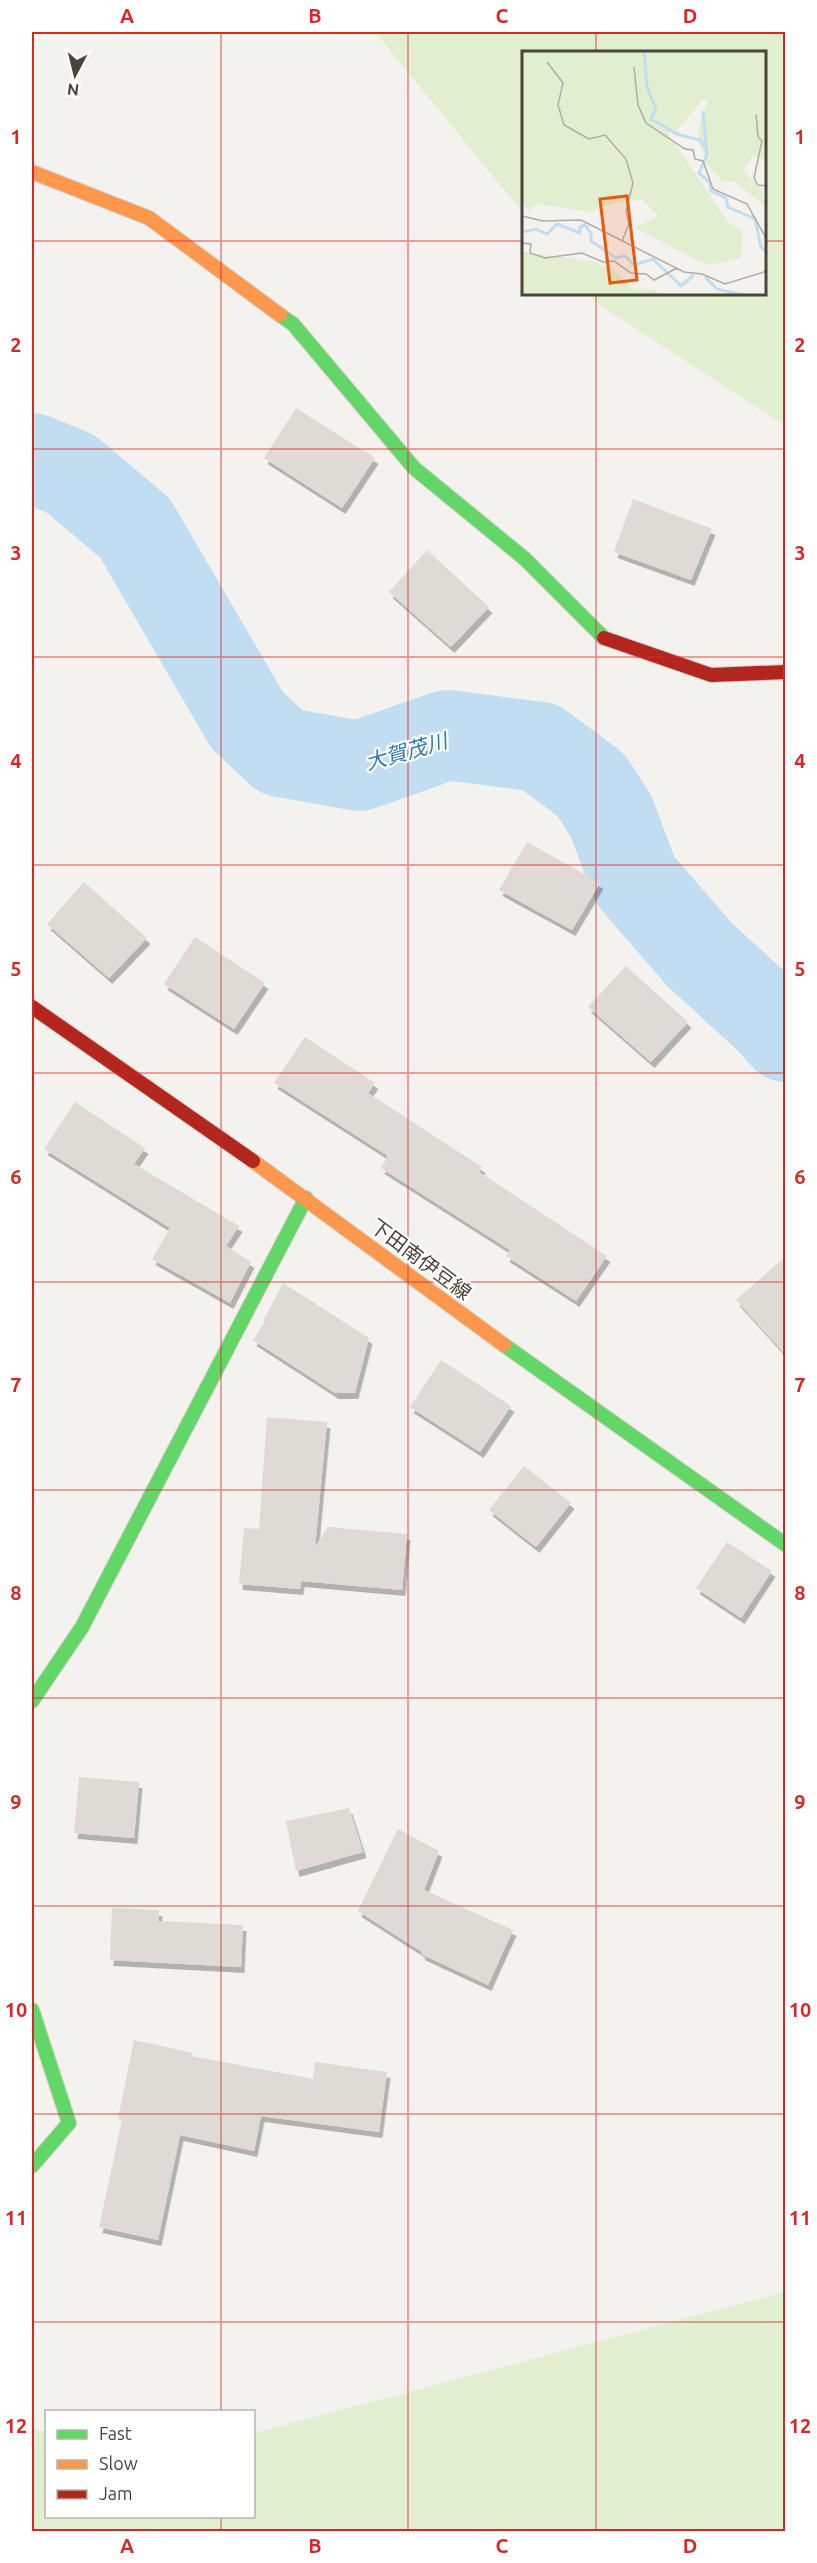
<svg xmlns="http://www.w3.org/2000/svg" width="817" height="2563" font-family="Ubuntu,'Noto Sans JP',sans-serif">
  <defs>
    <filter id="shadow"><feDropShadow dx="3.5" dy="6" stdDeviation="0" flood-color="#0004"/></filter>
  </defs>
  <rect width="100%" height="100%" fill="#f4f2ee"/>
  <path fill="#e1eecf" d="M 375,32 L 785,32 L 785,426 L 594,301 L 589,294 L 764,294 L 764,52 L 523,52 L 523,213 Z
    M 785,2292 L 785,2531 L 32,2531 L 32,2430 L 46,2431 L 46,2516 L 254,2516 L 254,2433 Z"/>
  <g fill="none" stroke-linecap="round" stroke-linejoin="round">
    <path stroke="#c0ddf1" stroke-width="90" d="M 32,458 L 71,474 L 135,528 L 247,720 L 281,752 L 359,766 L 447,735 L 540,747 L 591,785 L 611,816 L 635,880 L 700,955 L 770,1019 L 786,1037"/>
  </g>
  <path fill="#dedbd6" filter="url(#shadow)" d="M 296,408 L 375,458 L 342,508 L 264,458 Z
    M 633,499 L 712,529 L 691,580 L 614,552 Z
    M 427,550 L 489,607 L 451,647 L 389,592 Z
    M 527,842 L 600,883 L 572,930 L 499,890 Z
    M 84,882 L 147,938 L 109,978 L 47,924 Z
    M 195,937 L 265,983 L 234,1029 L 164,984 Z
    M 626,966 L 688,1022 L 651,1062 L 588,1007 Z
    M 305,1037 L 375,1083 L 368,1093 L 482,1167 L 479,1172 L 607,1256 L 576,1301 L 506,1256 L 510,1250 L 381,1168 L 388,1156 L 274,1083 Z
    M 75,1102 L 145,1148 L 134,1164 L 239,1226 L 226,1246 L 251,1262 L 230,1303 L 152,1259 L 170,1228 L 44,1149 Z
    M 786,1256 L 786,1355 L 736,1300 Z
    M 283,1283 L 369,1338 L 355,1393 L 335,1393 L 253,1340 L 265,1322 L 263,1321 Z
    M 441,1360 L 511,1406 L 480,1452 L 410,1407 Z
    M 267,1417 L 327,1422 L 315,1547 L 328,1527 L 407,1534 L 402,1590 L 301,1581 L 300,1589 L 239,1584 L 244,1528 L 259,1529 Z
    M 524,1466 L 571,1503 L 536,1547 L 489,1510 Z
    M 727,1542 L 772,1571 L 741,1618 L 696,1588 Z
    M 79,1777 L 139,1782 L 134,1838 L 74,1833 Z
    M 349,1808 L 363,1852 L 296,1871 L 286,1821 Z
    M 398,1829 L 439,1851 L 424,1890 L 513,1930 L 488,1985 L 421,1954 L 422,1952 L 358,1911 Z
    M 112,1908 L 159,1910 L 158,1921 L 243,1925 L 241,1967 L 110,1960 Z
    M 134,2040 L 193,2053 L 192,2056 L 313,2079 L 315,2062 L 387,2072 L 379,2132 L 261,2116 L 254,2151 L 180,2135 L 158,2240 L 99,2227 L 122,2120 L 118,2119 Z"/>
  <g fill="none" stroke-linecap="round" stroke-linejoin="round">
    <g stroke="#d3cfc5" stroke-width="16">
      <path id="fast" d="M 280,315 L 293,324 L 414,468 L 525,559 L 604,638
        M 504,1345 L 786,1545
        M 32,1701 L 82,1627 L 306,1198
        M 32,2010 L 69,2123 L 32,2166"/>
    </g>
    <g stroke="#d3cfc5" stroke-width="16">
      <path id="slow" d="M 32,172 L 149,218 L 280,315
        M 253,1161 L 504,1345"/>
    </g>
    <g stroke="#d3cfc5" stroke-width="16">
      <path id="jam" d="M 604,638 L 711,675 L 786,672
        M 32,1007 L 253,1161"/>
    </g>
    <use href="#fast" stroke="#63d668" stroke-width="14"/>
    <use href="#slow" stroke="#ff974d" stroke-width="14"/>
    <use href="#jam" stroke="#b3261e" stroke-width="14"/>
  </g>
  <path fill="none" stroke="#d62828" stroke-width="1.5" stroke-opacity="0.55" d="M 221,32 L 221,2412M 408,32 L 408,2532M 596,32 L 596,52M 32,241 L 523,241M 764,241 L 786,241M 596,294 L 596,2532M 32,449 L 786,449M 32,657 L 786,657M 32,865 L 786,865M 32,1073 L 786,1073M 32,1282 L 786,1282M 32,1490 L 786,1490M 32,1698 L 786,1698M 32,1906 L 786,1906M 32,2114 L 786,2114M 32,2322 L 786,2322M 221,2516 L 221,2532"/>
  <g text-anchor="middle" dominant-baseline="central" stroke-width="4.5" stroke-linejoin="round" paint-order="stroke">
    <g font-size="20" fill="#4b4439" stroke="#fff">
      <text transform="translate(421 1259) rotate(37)">下田南伊豆線</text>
    </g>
    <g font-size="21" font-style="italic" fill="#2e7ab2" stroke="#fff">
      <text transform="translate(406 751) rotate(-16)">大賀茂川</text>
    </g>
  </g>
  <g transform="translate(522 51)">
    <rect width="244" height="244" fill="#f4f2ee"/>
    <path d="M 0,0 L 244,0 L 244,109 L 231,105 L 221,120 L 239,136 L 244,155 L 212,131 L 200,130 L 185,113 L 177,93 L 176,77 L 186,49 L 181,48 L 155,79 L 146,82 L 206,171 L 221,181 L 218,208 L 185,214 L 113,177 L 136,165 L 121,149 L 98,150 L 69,161 L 15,153 L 7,160 L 0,150 ZM 0,201 L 70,210 L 94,221 L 111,238 L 133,239 L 139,244 L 0,244 Z" fill="#e1eecf"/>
    <path fill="none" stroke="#c0ddf1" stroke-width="3" d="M 122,0 L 125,36 L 134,58 L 129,68 L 155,83 L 178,89 L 184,98M 181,60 L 185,104 L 177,122 L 188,132 L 189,140 L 204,147 L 206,156 L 233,168 L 239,196 L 245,201M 0,181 L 14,178 L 25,183 L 35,173 L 58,182 L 58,176 L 63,174 L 69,182 L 69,190 L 94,207 L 103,205 L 112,214 L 131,208 L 159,235 L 172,224M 183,226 L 195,238 L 221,244"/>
    <path fill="none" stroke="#b0aca6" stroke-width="1.5" d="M 25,11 L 41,32 L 36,54 L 42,74 L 67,88 L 83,84 L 104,108 L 111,132 L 104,160 L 107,173 L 100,190M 112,16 L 116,54 L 124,72 L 163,98 L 171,99 L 173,108 L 181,110 L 191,138 L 225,153 L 245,189M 234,63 L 236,86 L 240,90 L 232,127 L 236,134 L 245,135M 0,165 L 21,170 L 59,169 L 162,221 L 180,223 L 203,233 L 245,220M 0,192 L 9,193 L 8,202 L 23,207 L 60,202 L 81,211 L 92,210 L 109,222 L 124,223 L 132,229 L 155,217"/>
    <path fill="#e8590c" fill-opacity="0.15" stroke="#e8590c" stroke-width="3" d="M 105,145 L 115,229 L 88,232 L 78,148 Z"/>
    <rect width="244" height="244" fill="none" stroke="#4b4439" stroke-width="3"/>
  </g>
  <rect width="817" height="2563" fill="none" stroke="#ffffff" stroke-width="66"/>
  <rect x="45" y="2410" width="210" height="108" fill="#ffffff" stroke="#b7b4b0" stroke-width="1.5"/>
  <rect x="57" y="2430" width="30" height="9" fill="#63d668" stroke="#b7b4b0" stroke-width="1.5"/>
  <text x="99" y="2440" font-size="18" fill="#4b4439">Fast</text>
  <rect x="57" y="2460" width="30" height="9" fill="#ff974d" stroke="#b7b4b0" stroke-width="1.5"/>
  <text x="99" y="2470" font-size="18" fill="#4b4439">Slow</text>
  <rect x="57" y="2490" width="30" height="9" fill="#b3261e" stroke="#b7b4b0" stroke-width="1.5"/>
  <text x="99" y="2500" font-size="18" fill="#4b4439">Jam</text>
  <g transform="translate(75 75) rotate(187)" stroke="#ffffff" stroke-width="4.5" paint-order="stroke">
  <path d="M0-4.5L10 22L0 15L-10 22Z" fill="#4b4439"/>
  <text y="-9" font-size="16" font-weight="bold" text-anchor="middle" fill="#4b4439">N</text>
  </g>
  <rect x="33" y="33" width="751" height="2497" fill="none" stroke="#d62828" stroke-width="2"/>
  <g font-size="20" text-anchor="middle" font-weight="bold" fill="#d62828">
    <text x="127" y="23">A</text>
    <text x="315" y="23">B</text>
    <text x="502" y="23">C</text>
    <text x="690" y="23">D</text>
    <text x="16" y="144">1</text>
    <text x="800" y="144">1</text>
    <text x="16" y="352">2</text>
    <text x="800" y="352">2</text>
    <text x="16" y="560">3</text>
    <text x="800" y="560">3</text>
    <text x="16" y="768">4</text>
    <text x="800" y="768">4</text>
    <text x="16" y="976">5</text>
    <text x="800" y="976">5</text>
    <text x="16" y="1184">6</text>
    <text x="800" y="1184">6</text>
    <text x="16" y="1392">7</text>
    <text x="800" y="1392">7</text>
    <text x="16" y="1600">8</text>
    <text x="800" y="1600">8</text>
    <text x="16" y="1809">9</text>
    <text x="800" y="1809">9</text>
    <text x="16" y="2017">10</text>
    <text x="800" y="2017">10</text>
    <text x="16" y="2225">11</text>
    <text x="800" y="2225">11</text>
    <text x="16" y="2433">12</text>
    <text x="800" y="2433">12</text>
    <text x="127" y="2553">A</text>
    <text x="315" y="2553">B</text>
    <text x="502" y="2553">C</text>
    <text x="690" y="2553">D</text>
  </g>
</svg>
